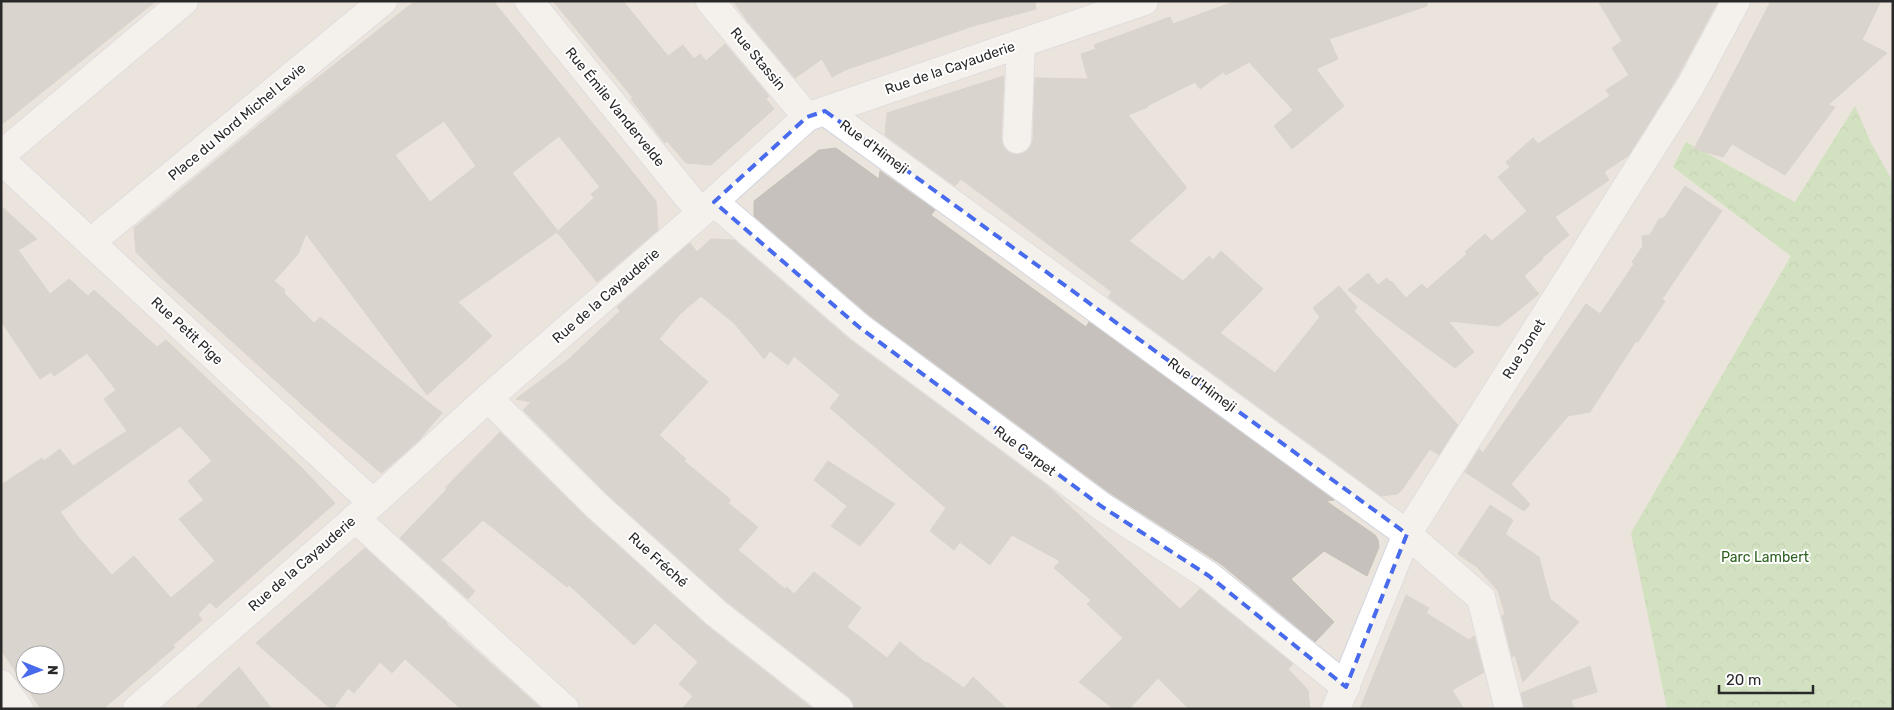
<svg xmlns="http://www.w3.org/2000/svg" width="1894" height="710" font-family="Rubik,sans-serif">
  <defs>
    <pattern id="park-crowns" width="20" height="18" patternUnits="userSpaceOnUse" patternTransform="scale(1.25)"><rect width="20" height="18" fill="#b4dd9d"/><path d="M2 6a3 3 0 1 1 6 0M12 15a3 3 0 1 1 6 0" fill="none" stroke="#9bbe87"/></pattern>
  </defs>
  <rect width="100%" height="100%" fill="#ebe4dc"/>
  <path fill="url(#park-crowns)" d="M 1855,106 L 1870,141 L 1893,182 L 1893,709 L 1667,709 L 1631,533 L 1791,256 L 1673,167 L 1686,142 L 1795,202 Z"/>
  <path fill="#c6c1bc" stroke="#c6c0b6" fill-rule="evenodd" d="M 1,1 L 156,1 L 1,125 Z
    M 415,1 L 493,1 L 656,201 L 658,230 L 597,282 L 557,232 L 458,302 L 492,336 L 427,395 L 306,234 L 298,254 L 274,281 L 285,290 L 284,293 L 314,323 L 320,317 L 442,413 L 418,441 L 383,472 L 381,473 L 318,419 L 162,278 L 136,252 L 134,228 L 287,102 ZM 444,121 L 476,166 L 430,202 L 395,155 ZM 559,136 L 600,187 L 591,194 L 594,198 L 558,231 L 512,173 Z
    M 553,1 L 623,1 L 668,56 L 683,45 L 694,59 L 700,54 L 706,61 L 725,44 L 769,96 L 766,99 L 774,109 L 711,165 L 686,163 L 667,141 L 665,143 L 631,99 L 633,98 Z
    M 733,1 L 1035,1 L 1036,9 L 973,26 L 845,70 L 832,77 L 822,59 L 795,78 L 749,23 Z
    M 1236,1 L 1427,1 L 1427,6 L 1329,39 L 1338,59 L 1316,69 L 1344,106 L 1292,149 L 1274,126 L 1293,110 L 1249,62 L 1226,75 L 1223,72 L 1200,89 L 1195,82 L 1147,106 L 1148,107 L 1128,115 L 1187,188 L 1129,241 L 1183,281 L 1209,256 L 1213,260 L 1221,251 L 1263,289 L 1220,333 L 1275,373 L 1320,317 L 1313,308 L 1339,286 L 1357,307 L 1354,311 L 1458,425 L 1439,455 L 1430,449 L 1401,491 L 1397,494 L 1381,496 L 1108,297 L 1112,292 L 961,179 L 955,186 L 885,135 L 887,113 L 1004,76 L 1001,138 L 1003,146 L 1009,152 L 1016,155 L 1024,153 L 1030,148 L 1033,140 L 1035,78 L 1088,79 L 1081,54 L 1096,49 L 1094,45 L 1170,17 L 1173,24 Z
    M 1598,1 L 1718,1 L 1676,79 L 1629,155 L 1604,172 L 1609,180 L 1555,217 L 1569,235 L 1542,258 L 1543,259 L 1524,276 L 1539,294 L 1499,326 L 1448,321 L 1474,352 L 1455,368 L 1348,290 L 1368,273 L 1378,285 L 1387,278 L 1390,282 L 1391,281 L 1406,298 L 1422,284 L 1427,289 L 1467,254 L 1465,252 L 1485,234 L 1492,241 L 1527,211 L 1498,177 L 1510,167 L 1506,162 L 1533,138 L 1538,144 L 1610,96 L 1606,90 L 1629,75 L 1612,48 L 1622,41 Z
    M 1771,1 L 1881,1 L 1862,40 L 1887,53 L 1828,105 L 1835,107 L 1785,175 L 1732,144 L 1723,157 L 1694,149 Z
    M 836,148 L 879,179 L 880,171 L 935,210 L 931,215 L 1086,327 L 1089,322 L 1334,500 L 1326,501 L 1375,535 L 1378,540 L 1379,547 L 1367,576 L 1324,551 L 1291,579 L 1334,622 L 1315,642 L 1221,564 L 1110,493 L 869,315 L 754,216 L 754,201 L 819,150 Z
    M 1685,186 L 1722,211 L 1662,299 L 1665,301 L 1638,342 L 1636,341 L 1590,412 L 1568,416 L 1511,484 L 1530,504 L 1524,511 L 1465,472 L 1479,449 L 1483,453 L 1586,304 L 1600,314 L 1634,264 L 1632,262 L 1643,246 L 1642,236 L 1650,235 L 1659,219 L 1664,218 Z
    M 1,206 L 37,239 L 18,250 L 50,294 L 69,279 L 88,296 L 94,290 L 157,347 L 166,340 L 302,468 L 335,503 L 216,608 L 210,602 L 198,614 L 202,620 L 173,645 L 175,647 L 103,709 L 41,709 L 1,650 L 1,485 L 42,458 L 44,461 L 60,449 L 73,466 L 127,431 L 104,399 L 116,390 L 87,353 L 54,376 L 51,372 L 40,379 L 1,321 ZM 180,426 L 212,461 L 188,481 L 204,500 L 179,519 L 215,561 L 171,598 L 134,556 L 112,575 L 79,538 L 60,512 ZM 25,655 L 55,655 L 55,685 L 25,685 Z
    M 711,239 L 734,240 L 850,340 L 1049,487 L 1180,609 L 1200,589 L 1293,664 L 1288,669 L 1308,690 L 1310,709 L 1189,709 L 1158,678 L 1129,709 L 1114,709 L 1079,682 L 1123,638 L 1087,604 L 1091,600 L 1054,568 L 1060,561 L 1012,535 L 990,565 L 960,542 L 954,550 L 930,531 L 946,508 L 830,408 L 840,395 L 794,356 L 788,365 L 770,351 L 764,359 L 734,323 L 701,296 L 679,315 L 659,339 L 708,382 L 659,435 L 686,459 L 684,461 L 731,500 L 728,503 L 758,527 L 738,550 L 785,589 L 787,587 L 794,594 L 814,572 L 861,608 L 847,627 L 887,658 L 900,642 L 926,663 L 927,662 L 964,688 L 973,677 L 1007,709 L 854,709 L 853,703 L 849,697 L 726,601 L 607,494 L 523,410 L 531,402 L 516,399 L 568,360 L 620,311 L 617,307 L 690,243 L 697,252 Z
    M 500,432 L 586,517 L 706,625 L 813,709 L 682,709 L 693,696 L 679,684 L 698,662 L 655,623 L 634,645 L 569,585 L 567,587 L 483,520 L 441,560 L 475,591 L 468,599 L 400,538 L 447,489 L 445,488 Z
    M 828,461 L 895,504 L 860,546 L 831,526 L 847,506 L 814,480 Z
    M 1490,505 L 1513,520 L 1505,534 L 1539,557 L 1550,599 L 1579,622 L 1523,682 L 1515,655 L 1512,657 L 1502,616 L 1505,614 L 1498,591 L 1477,567 L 1458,554 Z
    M 365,548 L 447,623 L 446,624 L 542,709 L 461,709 L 405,659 L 392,673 L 380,662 L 354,693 L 348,688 L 333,709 L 331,709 L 256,643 Z
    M 1406,595 L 1429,608 L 1426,613 L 1469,640 L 1474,636 L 1484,672 L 1452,690 L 1464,709 L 1360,709 Z
    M 1590,666 L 1597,692 L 1571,700 L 1574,709 L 1524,709 L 1521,693 Z
    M 239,667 L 272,709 L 195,709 L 220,685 Z"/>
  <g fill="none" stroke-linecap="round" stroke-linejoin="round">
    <g stroke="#d2d5e1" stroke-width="30">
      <path id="minor" d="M 529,1 L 701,213
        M 710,1 L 807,117
        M 825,111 L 1407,534 L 1481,598 L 1509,709
        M 1017,139 L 1021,44
        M 1,155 L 184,1
        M 1,160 L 373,503
        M 714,202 L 859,327 L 1101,506 L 1209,576 L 1346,687
        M 91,242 L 383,1
        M 488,398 L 596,505 L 716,613 L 839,709
        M 355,518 L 565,709
        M 1,684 L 19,709
        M 137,709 L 373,503 L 488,398 L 701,213 L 807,117 L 1144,1
        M 1336,709 L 1407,534 L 1690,87 L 1736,1"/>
    </g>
    <use href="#minor" stroke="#fff" stroke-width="28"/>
  </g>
  <path d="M0 0H1894V710H0ZM 825,111 L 1407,534 L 1346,687 L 1209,576 L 1101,506 L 859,327 L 714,202 L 807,117 Z" fill="#ebe4dc" fill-opacity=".55" fill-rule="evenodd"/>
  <path fill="none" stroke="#486aec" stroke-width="4" stroke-dasharray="10 6" stroke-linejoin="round" d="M 825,111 L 1407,534 L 1346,687 L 1209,576 L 1101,506 L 859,327 L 714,202 L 807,117 Z"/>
  <g text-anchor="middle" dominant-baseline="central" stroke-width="4" stroke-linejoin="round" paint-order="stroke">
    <g font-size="14" fill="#292929" stroke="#fff">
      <text transform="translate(758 59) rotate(50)">Rue Stassin</text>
      <text transform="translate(950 68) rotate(-19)">Rue de la Cayauderie</text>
      <text transform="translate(615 107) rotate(51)">Rue Émile Vandervelde</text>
      <text transform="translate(237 122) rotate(-40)">Place du Nord Michel Levie</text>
      <text transform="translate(874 147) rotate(36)">Rue d'Himeji</text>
      <text transform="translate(606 296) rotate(-41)">Rue de la Cayauderie</text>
      <text transform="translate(187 331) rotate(43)">Rue Petit Pige</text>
      <text transform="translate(1524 349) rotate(-58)">Rue Jonet</text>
      <text transform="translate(1202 385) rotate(36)">Rue d'Himeji</text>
      <text transform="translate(1025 451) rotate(37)">Rue Carpet</text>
      <text transform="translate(658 560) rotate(42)">Rue Fréché</text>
      <text transform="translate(302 564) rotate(-41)">Rue de la Cayauderie</text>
    </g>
    <g font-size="14" fill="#2e611f" stroke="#fff">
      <text x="1765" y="557">Parc Lambert</text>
    </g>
  </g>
  <rect width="1894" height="710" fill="none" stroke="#292929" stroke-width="5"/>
  <g transform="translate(40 670) rotate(91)"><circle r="24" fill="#ffffff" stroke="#a9a9a9"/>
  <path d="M0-4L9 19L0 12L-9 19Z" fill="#486aec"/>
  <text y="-8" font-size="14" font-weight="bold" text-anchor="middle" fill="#292929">N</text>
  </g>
  <path d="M1719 685v8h94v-8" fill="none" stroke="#292929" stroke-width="2.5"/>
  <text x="1726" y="685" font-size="15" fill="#292929" stroke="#ffffff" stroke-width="4" paint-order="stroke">20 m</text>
</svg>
